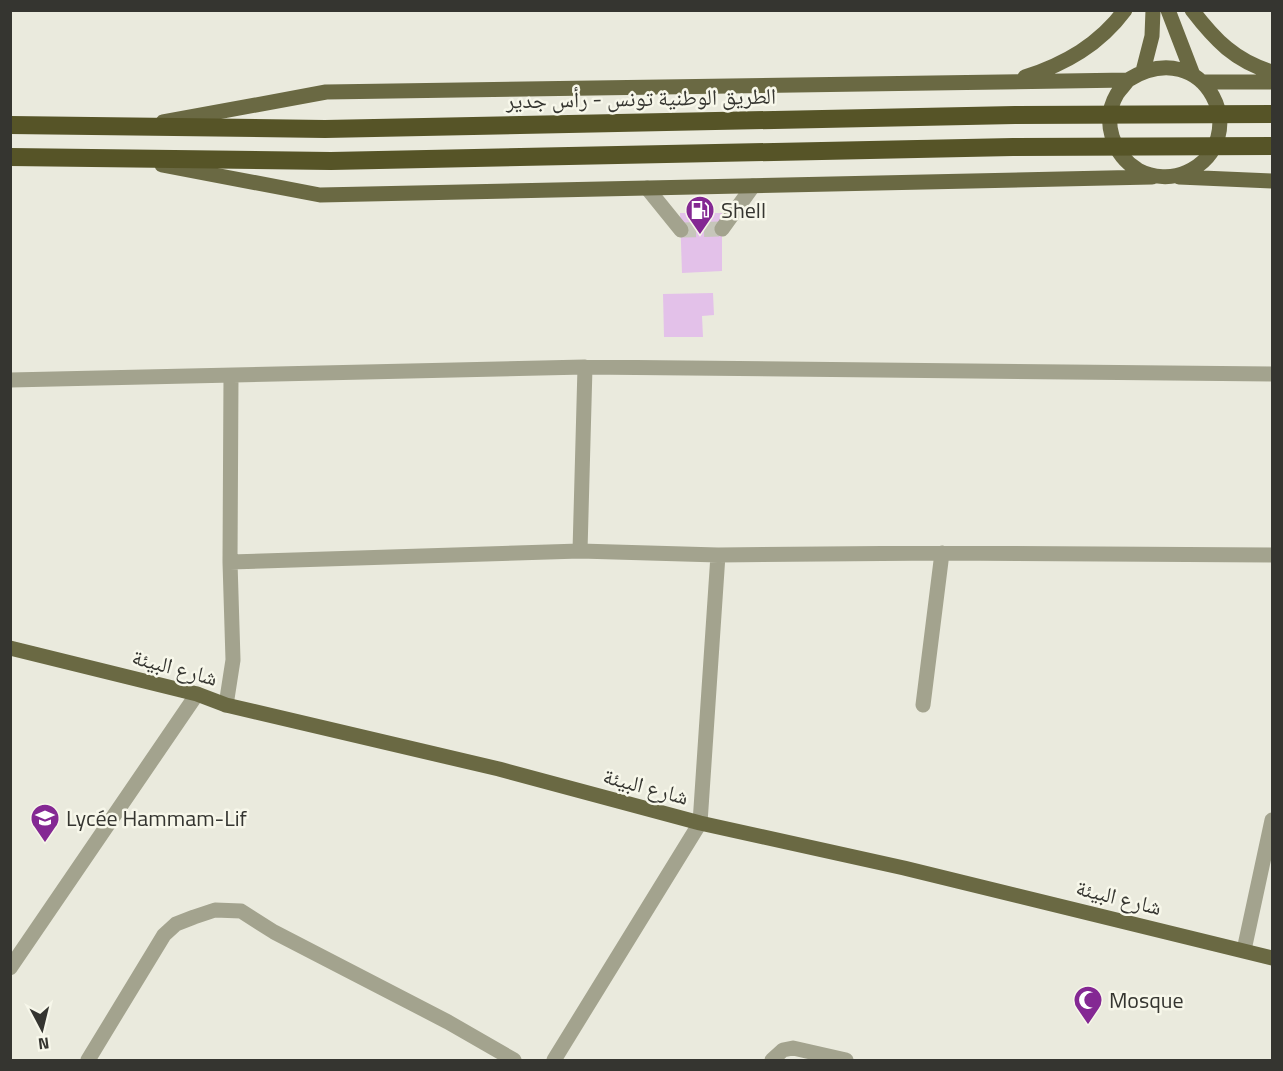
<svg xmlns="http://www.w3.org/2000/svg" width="1283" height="1071" font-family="'Titillium Web','Noto Naskh Arabic',sans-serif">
  <rect width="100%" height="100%" fill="#eaeadd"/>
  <path fill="#e3c1e9" d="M 680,213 L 722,213 L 722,271 L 682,273 Z
    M 713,293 L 714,315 L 702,316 L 703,337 L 664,337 L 663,294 Z"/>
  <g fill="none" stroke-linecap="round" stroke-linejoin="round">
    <path stroke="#c6c6ba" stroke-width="15" stroke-dasharray="15 8" stroke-linecap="butt" d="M 681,230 L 722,229"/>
    <path stroke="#a3a38e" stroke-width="15" d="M 647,188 L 681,230
      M 722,229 L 753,186
      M 10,380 L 585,367 L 1272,374
      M 580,551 L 585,367
      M 230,562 L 580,551 L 718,555 L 942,553 L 1272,555
      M 226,705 L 233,660 L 230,562 L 231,376
      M 923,705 L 942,553
      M 1244,950 L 1272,820
      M 10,968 L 197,694
      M 88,1060 L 164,935 L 176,924 L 194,917 L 215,910 L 241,911 L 274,932 L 448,1022 L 514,1060
      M 554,1060 L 700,823 L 718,555
      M 772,1060 L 783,1050 L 793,1048 L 846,1060"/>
    <path stroke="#6a6943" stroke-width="15" d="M 1168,10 L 1193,75
      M 1192,10 C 1215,40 1235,61 1272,72
      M 1143,71 L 1152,36 L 1153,10
      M 1025,77 C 1065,64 1099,45 1125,10
      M 1202,82 L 1272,82
      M 163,122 L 326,92 L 1128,80 C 1206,32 1256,140 1187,172 C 1172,179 1153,178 1138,170 C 1113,155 1101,121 1117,94 C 1120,89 1125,85 1128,80
      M 162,165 L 320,195 L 1152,177
      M 1179,177 L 1272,181
      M 10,648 L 197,694 L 226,705 L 499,769 L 700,823 L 904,868 L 1272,958"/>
    <path stroke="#565427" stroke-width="18" d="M 10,125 L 325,129 L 1015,115 L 1272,114
      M 10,157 L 331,161 L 1013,147 L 1272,146"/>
  </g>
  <defs>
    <g id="fuel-pin" transform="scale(1.5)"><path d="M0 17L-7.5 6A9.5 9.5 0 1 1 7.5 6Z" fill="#842893" stroke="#f7f7ea"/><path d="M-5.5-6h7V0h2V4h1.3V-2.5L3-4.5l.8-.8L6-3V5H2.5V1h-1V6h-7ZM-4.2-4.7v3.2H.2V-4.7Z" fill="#fff"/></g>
    <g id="school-pin" transform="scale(1.5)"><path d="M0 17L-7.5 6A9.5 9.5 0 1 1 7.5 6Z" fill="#842893" stroke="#f7f7ea"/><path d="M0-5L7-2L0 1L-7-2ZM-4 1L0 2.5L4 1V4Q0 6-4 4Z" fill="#fff"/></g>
    <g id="mosque-pin" transform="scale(1.5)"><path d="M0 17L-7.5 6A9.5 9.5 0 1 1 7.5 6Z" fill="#842893" stroke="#f7f7ea"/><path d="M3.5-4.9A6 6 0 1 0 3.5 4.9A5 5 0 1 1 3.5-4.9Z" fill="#fff"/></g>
  </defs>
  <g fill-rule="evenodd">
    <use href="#fuel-pin" x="700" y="210"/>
    <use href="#school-pin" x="45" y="818"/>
    <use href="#mosque-pin" x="1088" y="1000"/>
  </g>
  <g text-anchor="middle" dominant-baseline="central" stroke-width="5" stroke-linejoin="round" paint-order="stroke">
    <g font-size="22" fill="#353530" stroke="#f7f7ea">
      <text transform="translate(641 98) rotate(-1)">الطريق الوطنية تونس - رأس جدير</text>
      <text transform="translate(175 667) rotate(15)">شارع البيئة</text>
      <text transform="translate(646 786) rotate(15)">شارع البيئة</text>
      <text transform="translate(1119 897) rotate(14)">شارع البيئة</text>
    </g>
    <g font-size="22" fill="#353530" stroke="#f7f7ea" text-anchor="start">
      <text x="721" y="210">Shell</text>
      <text x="66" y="818">Lycée Hammam-Lif</text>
      <text x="1109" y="1000">Mosque</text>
    </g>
  </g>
  <rect width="1283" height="1071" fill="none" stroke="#353530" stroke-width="24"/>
  <g transform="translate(42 1029) rotate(173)" stroke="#f7f7ea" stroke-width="4.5" paint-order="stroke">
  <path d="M0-4.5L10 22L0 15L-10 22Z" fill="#353530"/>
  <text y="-9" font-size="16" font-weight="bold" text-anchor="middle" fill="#353530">N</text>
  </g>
</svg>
